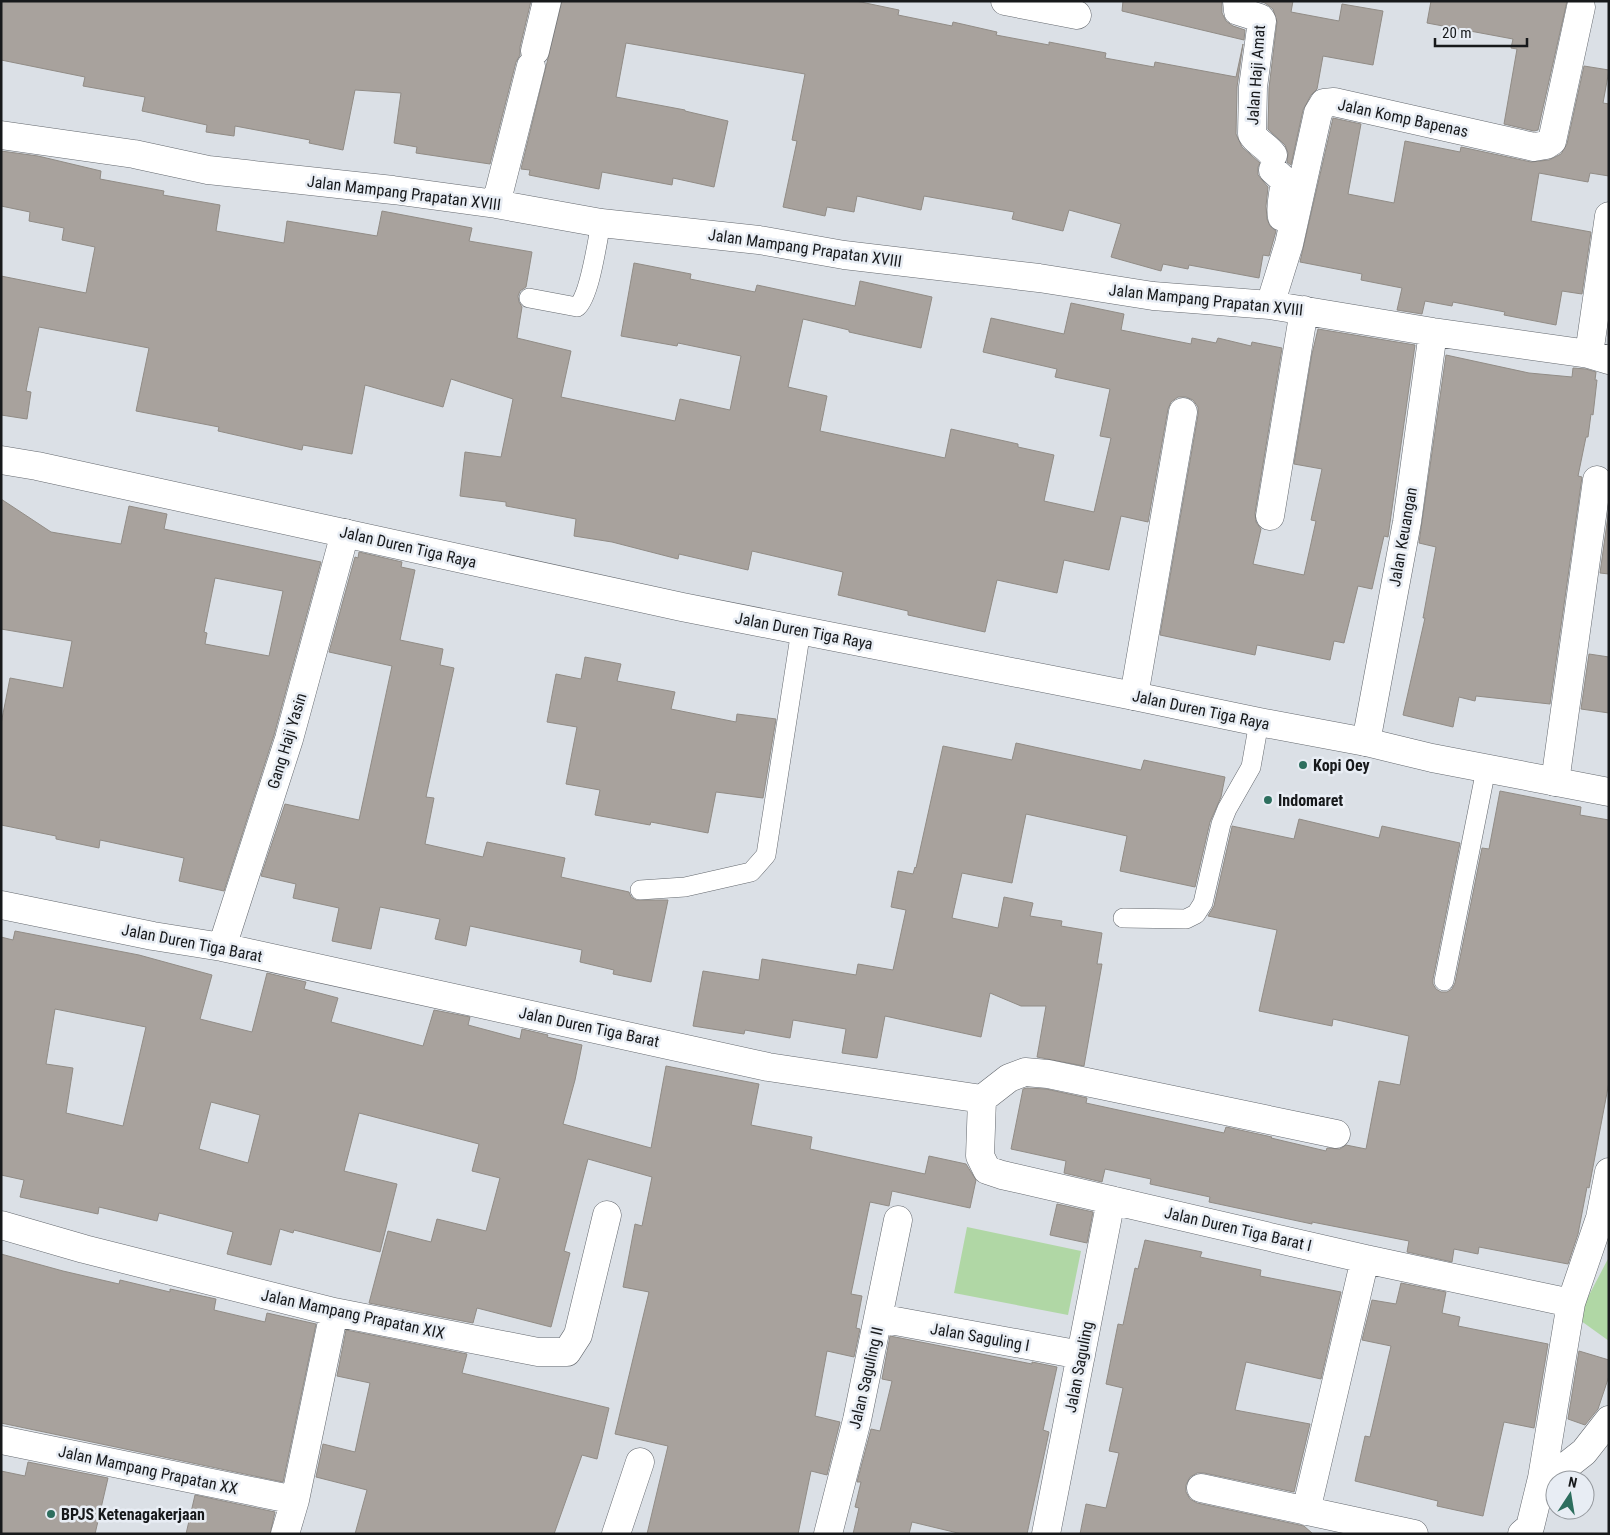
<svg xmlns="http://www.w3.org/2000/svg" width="1610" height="1535" font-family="'Roboto Condensed',sans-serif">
  <rect width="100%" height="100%" fill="#dbe0e6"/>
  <path fill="#b0d7a5" d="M 967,1227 L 1081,1251 L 1068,1315 L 954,1293 Z
    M 1609,1257 L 1609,1341 L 1577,1318 Z"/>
  <path fill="#a8a29d" stroke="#918c86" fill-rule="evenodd" d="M 1,1 L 531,1 L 520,47 L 520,55 L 516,62 L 490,164 L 416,153 L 417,147 L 394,143 L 401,93 L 355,90 L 343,150 L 309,143 L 310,140 L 235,126 L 234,136 L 206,132 L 207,125 L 142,111 L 145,97 L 83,86 L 85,77 L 1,60 Z
    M 562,1 L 856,1 L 899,10 L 898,15 L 952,26 L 953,22 L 997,32 L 996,35 L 1049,45 L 1049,42 L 1106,53 L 1105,58 L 1154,67 L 1155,62 L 1236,77 L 1243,44 L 1237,87 L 1236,134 L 1242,147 L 1260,163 L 1258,167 L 1258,175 L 1268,187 L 1266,206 L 1267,219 L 1270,226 L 1276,231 L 1269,256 L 1263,255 L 1259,278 L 1189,265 L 1188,269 L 1163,264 L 1161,271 L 1111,257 L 1121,224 L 1069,210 L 1063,231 L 1012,219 L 1014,212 L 924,196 L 921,210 L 857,196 L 854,212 L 827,207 L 825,216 L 783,207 L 797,141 L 792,140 L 805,74 L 626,43 L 616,97 L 685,110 L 685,111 L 728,121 L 714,187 L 673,178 L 672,185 L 602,172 L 599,189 L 529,175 L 530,170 L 521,169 Z
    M 1123,1 L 1222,1 L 1222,13 L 1226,21 L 1233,26 L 1245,30 L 1244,40 L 1122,11 Z
    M 1259,1 L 1293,1 L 1291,12 L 1339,21 L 1342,4 L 1383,11 L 1373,65 L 1323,56 L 1317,89 L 1311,95 L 1303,110 L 1291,165 L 1287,162 L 1288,153 L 1285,145 L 1268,129 L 1269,88 L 1277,22 L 1273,9 L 1265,3 Z
    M 1431,1 L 1567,1 L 1538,130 L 1534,131 L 1504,124 L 1517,49 L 1511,48 L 1513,39 L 1427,23 Z
    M 1584,66 L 1609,70 L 1603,103 L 1609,104 L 1609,176 L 1590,173 L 1588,182 L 1539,173 L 1531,221 L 1591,232 L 1582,294 L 1562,291 L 1556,325 L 1504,315 L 1505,312 L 1453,302 L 1452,306 L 1425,301 L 1422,314 L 1397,310 L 1402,288 L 1361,280 L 1362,274 L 1300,262 L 1333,118 L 1361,124 L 1348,194 L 1394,203 L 1405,141 L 1460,152 L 1461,147 L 1531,162 L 1549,160 L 1561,154 L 1567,144 Z
    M 1,151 L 38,156 L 101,171 L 100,179 L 164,191 L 163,195 L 220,205 L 216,231 L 284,243 L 287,221 L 377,236 L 382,211 L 472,228 L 469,241 L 532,252 L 526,287 L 520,291 L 518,296 L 519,302 L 522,307 L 517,338 L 571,351 L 561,397 L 675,421 L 680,399 L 730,410 L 741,356 L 678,343 L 677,346 L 621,336 L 634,263 L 691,274 L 690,279 L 755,292 L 757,285 L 855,306 L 860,281 L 932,297 L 921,348 L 849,332 L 849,330 L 803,319 L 788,387 L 827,396 L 820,431 L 945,458 L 951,429 L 1018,444 L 1018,447 L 1054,455 L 1044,501 L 1094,512 L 1111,438 L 1100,436 L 1110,389 L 1055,377 L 1057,369 L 983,352 L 991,318 L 1064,334 L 1071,303 L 1124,314 L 1121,330 L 1191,344 L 1192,338 L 1216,343 L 1218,338 L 1251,346 L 1252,342 L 1282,348 L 1255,513 L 1256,522 L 1261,529 L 1253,564 L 1304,575 L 1316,521 L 1311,520 L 1322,469 L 1294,464 L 1312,354 L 1318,329 L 1415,345 L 1388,537 L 1384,536 L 1372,589 L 1358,586 L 1344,643 L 1334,641 L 1330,660 L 1257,645 L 1255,655 L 1160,635 L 1198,415 L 1198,407 L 1193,400 L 1186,397 L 1178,397 L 1171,402 L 1168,409 L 1148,522 L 1121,516 L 1109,570 L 1064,560 L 1057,593 L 997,580 L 985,632 L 908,615 L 908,611 L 838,595 L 843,572 L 752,551 L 748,570 L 679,554 L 678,559 L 612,542 L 574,536 L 576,519 L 506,506 L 506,502 L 460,496 L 465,452 L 501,457 L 513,399 L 451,379 L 443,407 L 365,385 L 352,454 L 303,445 L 302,450 L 218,431 L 219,427 L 136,411 L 149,348 L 39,327 L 26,391 L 31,392 L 27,419 L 1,415 L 1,276 L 86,293 L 95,247 L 62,240 L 64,228 L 29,221 L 30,212 L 1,206 Z
    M 1446,355 L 1529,373 L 1572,377 L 1573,368 L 1586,369 L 1596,372 L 1595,380 L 1597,380 L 1593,415 L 1591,414 L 1588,437 L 1586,437 L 1578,476 L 1582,477 L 1550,704 L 1476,696 L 1475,701 L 1459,697 L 1453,727 L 1403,715 L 1425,618 L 1423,618 L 1436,547 L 1419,543 Z
    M 1,499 L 51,532 L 121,544 L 129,506 L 167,514 L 164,529 L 321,562 L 274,735 L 224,891 L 179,881 L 184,858 L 100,840 L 99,848 L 56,839 L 56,836 L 1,825 L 1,724 L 10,678 L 63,688 L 72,641 L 1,629 ZM 215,578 L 283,591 L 269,656 L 205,644 L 207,633 L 204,632 Z
    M 1609,509 L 1609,574 L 1600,573 Z
    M 359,552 L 402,562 L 401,567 L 415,570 L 400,640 L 443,649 L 440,665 L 454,668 L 426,797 L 434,798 L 425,844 L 483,857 L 487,842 L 565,858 L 561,877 L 629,892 L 631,897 L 636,900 L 668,900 L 651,982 L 613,974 L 614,970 L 580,962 L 582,950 L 470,926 L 466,946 L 435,939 L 440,919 L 380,907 L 371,949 L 332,941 L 339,908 L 293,898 L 296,884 L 261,876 L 285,804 L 359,820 L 392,666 L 329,652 L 355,557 L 358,558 Z
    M 1589,654 L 1609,657 L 1609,713 L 1581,709 Z
    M 585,657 L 621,664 L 617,681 L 675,692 L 671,709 L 736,722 L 737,714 L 776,719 L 763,798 L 716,792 L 708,833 L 651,822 L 650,825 L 595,815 L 600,790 L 566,784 L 577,727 L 547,722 L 556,674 L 581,679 Z
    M 1016,743 L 1141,770 L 1144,760 L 1225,777 L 1221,797 L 1210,822 L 1195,887 L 1120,871 L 1127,836 L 1026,814 L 1012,883 L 962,873 L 952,918 L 998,928 L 1004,897 L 1033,903 L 1030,916 L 1062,921 L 1061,926 L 1102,933 L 1097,964 L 1102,964 L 1084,1066 L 1037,1057 L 1046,1006 L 1021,1006 L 990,993 L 981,1037 L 885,1016 L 877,1058 L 842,1053 L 846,1029 L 793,1020 L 790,1038 L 745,1030 L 744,1034 L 693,1026 L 703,971 L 759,980 L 762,959 L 856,975 L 858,964 L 893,970 L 906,910 L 891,907 L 898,871 L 913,874 L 915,867 L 916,868 L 943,746 L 1012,760 Z
    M 1500,791 L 1581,807 L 1580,815 L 1609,820 L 1609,1082 L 1589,1188 L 1587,1187 L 1578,1234 L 1568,1264 L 1479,1247 L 1478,1254 L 1454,1249 L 1452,1262 L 1407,1252 L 1409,1241 L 1312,1222 L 1312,1224 L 1209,1202 L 1210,1197 L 1150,1184 L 1151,1179 L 1105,1169 L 1102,1182 L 1064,1173 L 1066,1161 L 1011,1149 L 1023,1089 L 1027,1088 L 1046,1089 L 1087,1098 L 1086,1103 L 1224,1133 L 1226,1127 L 1272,1137 L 1271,1138 L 1326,1151 L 1327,1148 L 1340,1149 L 1346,1145 L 1366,1149 L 1379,1081 L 1400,1085 L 1409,1036 L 1333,1019 L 1332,1026 L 1259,1011 L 1277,930 L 1208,916 L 1214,906 L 1232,827 L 1232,826 L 1294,839 L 1299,819 L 1379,838 L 1382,826 L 1460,843 L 1433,979 L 1433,984 L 1436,989 L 1441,992 L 1447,992 L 1452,989 L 1455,983 L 1482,848 L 1489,849 Z
    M 15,931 L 139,955 L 212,975 L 200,1019 L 252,1032 L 267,973 L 306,982 L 304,989 L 338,998 L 331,1022 L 423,1046 L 434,1010 L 470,1017 L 468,1025 L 520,1039 L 522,1029 L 548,1035 L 547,1037 L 582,1045 L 575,1080 L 563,1124 L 651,1148 L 666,1066 L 759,1084 L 751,1125 L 812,1137 L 810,1149 L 925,1174 L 929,1156 L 966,1164 L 976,1180 L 970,1208 L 892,1191 L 889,1206 L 870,1202 L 851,1294 L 862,1296 L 856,1328 L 860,1329 L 854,1357 L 827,1351 L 815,1416 L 840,1422 L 827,1475 L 811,1471 L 798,1534 L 647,1534 L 668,1446 L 615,1434 L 649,1292 L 623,1287 L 635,1224 L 642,1226 L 652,1177 L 588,1159 L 564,1251 L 570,1253 L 551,1327 L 477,1308 L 473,1323 L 369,1303 L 388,1231 L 431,1242 L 437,1219 L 486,1231 L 500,1178 L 472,1171 L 479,1144 L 359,1113 L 344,1171 L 397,1184 L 380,1252 L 294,1230 L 293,1233 L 280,1229 L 271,1265 L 227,1254 L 233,1232 L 159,1213 L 157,1221 L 99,1207 L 98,1214 L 20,1197 L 24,1180 L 1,1175 L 1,937 L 13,940 ZM 55,1009 L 146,1027 L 123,1126 L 66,1113 L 73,1068 L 46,1064 ZM 211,1102 L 260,1115 L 248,1163 L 199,1149 Z
    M 1057,1204 L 1093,1212 L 1087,1243 L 1050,1235 Z
    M 1145,1240 L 1202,1252 L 1200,1257 L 1261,1270 L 1260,1276 L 1341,1292 L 1321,1379 L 1246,1362 L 1235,1410 L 1310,1424 L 1294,1492 L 1204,1473 L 1197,1473 L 1190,1477 L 1186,1485 L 1186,1492 L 1190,1499 L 1197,1503 L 1304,1526 L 1313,1534 L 1080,1534 L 1086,1504 L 1106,1508 L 1119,1453 L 1109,1451 L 1123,1388 L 1106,1384 L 1118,1324 L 1123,1325 L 1135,1268 L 1138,1269 Z
    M 1,1254 L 63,1271 L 119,1284 L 120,1280 L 170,1292 L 170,1289 L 216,1299 L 214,1310 L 265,1322 L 267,1313 L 316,1324 L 283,1482 L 1,1423 Z
    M 1401,1283 L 1446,1292 L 1442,1313 L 1460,1317 L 1458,1326 L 1548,1344 L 1534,1428 L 1504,1422 L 1483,1516 L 1437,1506 L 1438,1501 L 1355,1481 L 1365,1436 L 1370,1437 L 1391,1346 L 1362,1340 L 1372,1300 L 1396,1304 Z
    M 346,1330 L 467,1354 L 462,1373 L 609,1408 L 597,1459 L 582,1455 L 554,1534 L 355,1534 L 367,1490 L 316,1477 L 323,1444 L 355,1452 L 370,1383 L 337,1376 Z
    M 890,1336 L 1032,1364 L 1032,1362 L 1057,1367 L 1043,1430 L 1049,1432 L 1027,1534 L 962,1534 L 912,1522 L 909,1534 L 853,1534 L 859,1508 L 855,1507 L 861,1482 L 857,1482 L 871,1429 L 880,1431 L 892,1381 L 882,1379 Z
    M 1579,1351 L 1609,1360 L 1609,1376 L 1598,1409 L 1585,1425 L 1568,1419 Z
    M 28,1462 L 108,1478 L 95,1534 L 1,1534 L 1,1471 L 25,1476 Z
    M 195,1495 L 275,1512 L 270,1534 L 186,1534 Z"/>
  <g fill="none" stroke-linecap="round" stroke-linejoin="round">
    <g stroke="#64686e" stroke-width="20">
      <path id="service" d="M 529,298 L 577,307 C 590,296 597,242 601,223
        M 640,890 L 685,887 L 751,872 L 766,855 L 801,630
        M 1123,918 L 1186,919 L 1196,914 L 1203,903 L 1221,824 L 1227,809 L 1251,767 L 1259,722
        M 1444,981 L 1486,769"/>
    </g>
    <g stroke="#64686e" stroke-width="29">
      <path id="minor" d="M 1005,1 L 1077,15
        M 1237,1 L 1238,11 L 1260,18 L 1262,21 L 1253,87 L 1252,134 C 1256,142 1267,146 1273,155
        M 535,51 L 547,1
        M 1,135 L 134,154 L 208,170 L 393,190 L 496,204 L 601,223 L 759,240 L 844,255 L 1039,278 L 1153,296 L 1270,305 L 1433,332 L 1589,354 L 1609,360
        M 1273,170 L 1284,180 C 1285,193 1279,204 1282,217
        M 496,204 L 531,66
        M 1270,305 L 1289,244 L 1318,113 L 1324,103 L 1334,102 L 1534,147 L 1546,145 L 1552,141 L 1581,7
        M 1589,354 L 1609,216
        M 1270,516 L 1304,310
        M 1134,696 L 1183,412
        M 1366,742 L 1407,522 L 1433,332
        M 1555,782 L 1597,480
        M 1,905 L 153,936 L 222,947 L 768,1067 L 982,1099
        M 222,947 L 289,739 L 345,533
        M 982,1099 L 980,1156 L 987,1170 L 1002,1175 L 1365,1259 L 1571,1303
        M 982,1099 L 1009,1078 L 1025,1072 L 1048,1074 L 1336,1134
        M 1,1225 L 84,1249 L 334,1312 L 538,1352 L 567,1352 L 578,1335 L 607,1215
        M 879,1318 L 1081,1355
        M 1,1440 L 295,1500
        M 1542,1478 L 1565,1467 L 1584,1452 L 1609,1420
        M 1201,1488 L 1414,1534
        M 1306,1511 L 1365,1259
        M 285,1534 L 295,1500 L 334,1312
        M 616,1534 L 640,1462
        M 828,1534 L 857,1420 L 898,1220
        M 1046,1534 L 1111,1200
        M 1522,1534 L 1530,1527 L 1542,1478 L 1571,1303 L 1600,1218 L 1609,1172"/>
    </g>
    <g stroke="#64686e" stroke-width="29">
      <path id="secondary" d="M 1,460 L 37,466 L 682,607 L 1134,696 L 1259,722 L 1366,742 L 1432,758 L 1609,792"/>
    </g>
    <use href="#service" stroke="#fff" stroke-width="19"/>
    <use href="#minor" stroke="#fff" stroke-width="28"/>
    <use href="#secondary" stroke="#fff" stroke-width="28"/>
  </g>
  <g fill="#2d6e5e" stroke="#e8edf4" stroke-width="2">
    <circle cx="1303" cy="765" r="5"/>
    <circle cx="1268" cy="800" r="5"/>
    <circle cx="51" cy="1514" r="5"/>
  </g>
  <g text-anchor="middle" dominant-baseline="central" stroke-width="5" stroke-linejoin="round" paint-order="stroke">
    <g font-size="16" fill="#17191b" stroke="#e8edf4">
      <text transform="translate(1256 75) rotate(-86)">Jalan Haji Amat</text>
      <text transform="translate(1403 118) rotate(12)">Jalan Komp Bapenas</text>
      <text transform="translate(404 193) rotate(7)">Jalan Mampang Prapatan XVIII</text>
      <text transform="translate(805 248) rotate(8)">Jalan Mampang Prapatan XVIII</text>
      <text transform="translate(1206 300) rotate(6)">Jalan Mampang Prapatan XVIII</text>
      <text transform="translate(1403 537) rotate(-80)">Jalan Keuangan</text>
      <text transform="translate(408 547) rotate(13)">Jalan Duren Tiga Raya</text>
      <text transform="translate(804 631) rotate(11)">Jalan Duren Tiga Raya</text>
      <text transform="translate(1201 710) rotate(12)">Jalan Duren Tiga Raya</text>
      <text transform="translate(287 741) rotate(-73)">Gang Haji Yasin</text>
      <text transform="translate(192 943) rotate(11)">Jalan Duren Tiga Barat</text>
      <text transform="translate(589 1027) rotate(12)">Jalan Duren Tiga Barat</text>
      <text transform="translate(1238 1229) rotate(13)">Jalan Duren Tiga Barat I</text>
      <text transform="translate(353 1314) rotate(12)">Jalan Mampang Prapatan XIX</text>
      <text transform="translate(980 1337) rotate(10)">Jalan Saguling I</text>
      <text transform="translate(1079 1367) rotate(-79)">Jalan Saguling</text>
      <text transform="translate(866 1378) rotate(-77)">Jalan Saguling II</text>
      <text transform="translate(148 1470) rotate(12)">Jalan Mampang Prapatan XX</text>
    </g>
    <g font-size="16" font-weight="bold" fill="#17191b" stroke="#e8edf4" text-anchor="start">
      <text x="1313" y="765">Kopi Oey</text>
      <text x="1278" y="800">Indomaret</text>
      <text x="61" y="1514">BPJS Ketenagakerjaan</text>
    </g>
  </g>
  <rect width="1610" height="1535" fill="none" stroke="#17191b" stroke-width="5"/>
  <g transform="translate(1570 1495) rotate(12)"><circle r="24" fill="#e8edf4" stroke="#94989d"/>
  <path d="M0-4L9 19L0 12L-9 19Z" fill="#2d6e5e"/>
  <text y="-8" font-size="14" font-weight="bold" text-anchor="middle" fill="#17191b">N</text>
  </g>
  <path d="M1435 38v8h92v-8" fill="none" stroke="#17191b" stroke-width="2.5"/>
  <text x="1442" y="38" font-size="15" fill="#17191b" stroke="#e8edf4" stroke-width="4" paint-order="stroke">20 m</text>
</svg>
